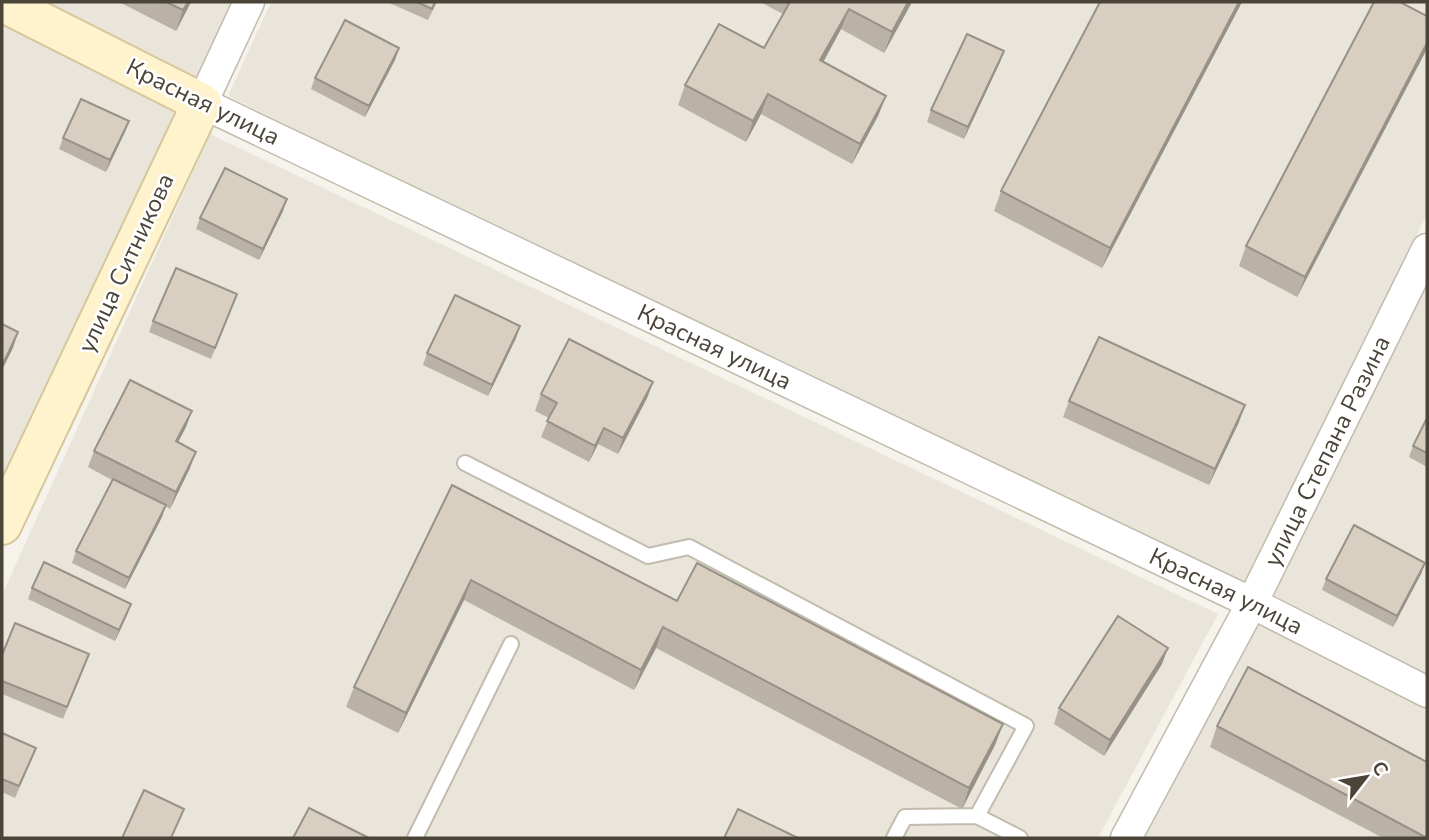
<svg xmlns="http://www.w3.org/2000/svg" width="1429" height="840" font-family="'Nunito Sans',sans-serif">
  <rect width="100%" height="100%" fill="#f6f3ec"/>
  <path fill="#eae5da" d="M 27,2 L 238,2 L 198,89 Z
    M 271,2 L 1427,2 L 1427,214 L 1241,592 L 228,96 Z
    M 2,15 L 189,107 L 2,494 Z
    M 210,134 L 1218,614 L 1098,838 L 2,838 L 2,595 Z
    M 1427,258 L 1427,687 L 1258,600 Z
    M 1260,621 L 1427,709 L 1427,838 L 1143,838 Z"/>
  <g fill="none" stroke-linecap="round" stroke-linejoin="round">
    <g stroke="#c2bbae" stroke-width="18">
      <path id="service" d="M 465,463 L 648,556 L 689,547 L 1026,726 L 977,816 L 1020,838
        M 415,838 L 511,644
        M 894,838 L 905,817 L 977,816"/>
    </g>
    <g stroke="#c2bbae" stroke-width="33">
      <g id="minor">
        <path id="s1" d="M 249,2 L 202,103 L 1252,603 L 1427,692"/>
        <path id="s2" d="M 1126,838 L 1252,603 L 1427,249"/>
      </g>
    </g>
    <g stroke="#d6c79b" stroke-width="42">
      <path id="secondary" d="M 2,2 L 202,103 L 2,525"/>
    </g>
    <use href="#service" stroke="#fff" stroke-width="14"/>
    <use href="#minor" stroke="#fff" stroke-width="30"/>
    <use href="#secondary" stroke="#fff3cd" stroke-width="38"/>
  </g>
  <path fill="#bab2a6" d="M 119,2 L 191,2 L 176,31 Z
    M 387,2 L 437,2 L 428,20 Z
    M 760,2 L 912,2 L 884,53 L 841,29 L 823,62 L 886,96 L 878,116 L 852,164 L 761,114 L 746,142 L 678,105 L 685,85 L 764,48 L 783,14 Z
    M 1100,2 L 1242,2 L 1102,268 L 994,211 L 1001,191 Z
    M 1427,16 L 1297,297 L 1239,266 L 1246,246 Z
    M 399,48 L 395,60 L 365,117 L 311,89 L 315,78 Z
    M 1004,51 L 1000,62 L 964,139 L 927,122 L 931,110 Z
    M 129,121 L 106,172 L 59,149 L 63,138 Z
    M 283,211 L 259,260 L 196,229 L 200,218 Z
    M 237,294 L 211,359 L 149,332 L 153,321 Z
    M 520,326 L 516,338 L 488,396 L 423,365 L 427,353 Z
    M 653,382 L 647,398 L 618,454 L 598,444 L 589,462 L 541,437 L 549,418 L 535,411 L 541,394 Z
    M 1069,401 L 1239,422 L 1209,485 L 1063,417 Z
    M 1427,418 L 1427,467 L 1409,457 L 1413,446 Z
    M 186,427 L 178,442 L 190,468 L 170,509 L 165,506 L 162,517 L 125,589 L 72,563 L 76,551 L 112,480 L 88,467 L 94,451 Z
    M 452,485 L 677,601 L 1003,724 L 995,745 L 962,809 L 656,648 L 634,690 L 464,600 L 398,733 L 346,707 L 354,687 Z
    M 1425,563 L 1421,574 L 1393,627 L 1322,590 L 1326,579 Z
    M 32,588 L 131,604 L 127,615 L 115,641 L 28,599 Z
    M 2,655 L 85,665 L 63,719 L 2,694 Z
    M 1162,664 L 1104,756 L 1054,724 L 1059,708 Z
    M 1217,726 L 1427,762 L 1427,838 L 1383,838 L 1210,747 Z
    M 2,733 L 32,759 L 15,798 L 2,792 Z"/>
  <path fill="#979187" d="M 188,2 L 191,2 L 176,31 L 183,10 Z
    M 908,2 L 912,2 L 884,53 L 892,32 Z
    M 1239,2 L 1242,2 L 1102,268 L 1110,248 Z
    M 849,9 L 841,29 L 813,81 L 820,60 Z
    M 1427,43 L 1427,49 L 1297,297 L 1305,277 Z
    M 399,48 L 395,60 L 365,117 L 369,106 Z
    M 1004,51 L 1000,62 L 964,139 L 968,127 Z
    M 768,94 L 761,114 L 746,142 L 753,121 Z
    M 886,96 L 878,116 L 852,164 L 860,144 Z
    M 129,121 L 125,132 L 106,172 L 110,160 Z
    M 287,199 L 283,211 L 259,260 L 263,249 Z
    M 520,326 L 516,338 L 488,396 L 492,385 Z
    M 18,332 L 13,348 L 2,370 L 2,366 Z
    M 653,382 L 647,398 L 618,454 L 623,438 Z
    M 1245,405 L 1239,422 L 1209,485 L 1215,469 Z
    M 192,411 L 186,427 L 170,457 L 176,441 Z
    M 604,428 L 598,444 L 589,462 L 595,446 Z
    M 196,452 L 190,468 L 170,509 L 176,492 Z
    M 166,505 L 162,517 L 125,589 L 129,578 Z
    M 1425,563 L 1421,574 L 1393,627 L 1397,616 Z
    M 471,580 L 464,600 L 398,733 L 406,713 Z
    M 131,604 L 127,615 L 115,641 L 119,630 Z
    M 663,627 L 656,648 L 634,690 L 641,670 Z
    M 1168,648 L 1162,664 L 1104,756 L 1110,740 Z
    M 1003,724 L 995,745 L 962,809 L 969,788 Z"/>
  <path fill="#d8cfc1" stroke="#979187" stroke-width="2" d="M 166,2 L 188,2 L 183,10 Z
    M 417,2 L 435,2 L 432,9 Z
    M 790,2 L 908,2 L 892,32 L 849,9 L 820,60 L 886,96 L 860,144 L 768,94 L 753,121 L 685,85 L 719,24 L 764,48 Z
    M 1100,2 L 1239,2 L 1110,248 L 1001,191 Z
    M 1374,2 L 1400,2 L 1427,16 L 1427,43 L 1305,277 L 1246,246 Z
    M 345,20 L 399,48 L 369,106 L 315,78 Z
    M 967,34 L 1004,51 L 968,127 L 931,110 Z
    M 81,99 L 129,121 L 110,160 L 63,138 Z
    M 225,168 L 287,199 L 263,249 L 200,218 Z
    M 176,268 L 237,294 L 215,348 L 153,321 Z
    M 455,295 L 520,326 L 492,385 L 427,353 Z
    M 2,324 L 18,332 L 2,366 Z
    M 1099,337 L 1245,405 L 1215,469 L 1069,401 Z
    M 569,339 L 653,382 L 623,438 L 604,428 L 595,446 L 547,421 L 557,403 L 541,394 Z
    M 130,380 L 192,411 L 176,441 L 196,452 L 176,492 L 94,451 Z
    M 1427,418 L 1427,453 L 1413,446 Z
    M 113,479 L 166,505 L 129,578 L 76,551 Z
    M 452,485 L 677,601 L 697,563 L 1003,724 L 969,788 L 663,627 L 641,670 L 471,580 L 406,713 L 354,687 Z
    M 1354,525 L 1425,563 L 1397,616 L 1326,579 Z
    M 44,562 L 131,604 L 119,630 L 32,588 Z
    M 1118,616 L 1168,648 L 1110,740 L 1059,708 Z
    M 15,623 L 89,654 L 67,707 L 2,681 L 2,655 Z
    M 1248,667 L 1427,762 L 1427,838 L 1217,726 Z
    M 2,733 L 36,748 L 19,786 L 2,779 Z
    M 144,790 L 184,809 L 171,838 L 122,838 Z
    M 309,808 L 369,838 L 293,838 Z
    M 738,809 L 798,838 L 724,838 Z"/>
  <g text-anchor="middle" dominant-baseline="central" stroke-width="5" stroke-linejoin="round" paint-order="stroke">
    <g font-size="24" fill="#4b4439" stroke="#fff">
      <text transform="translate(203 102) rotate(26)">Красная улица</text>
      <text transform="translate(126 263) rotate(-65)">улица Ситникова</text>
      <text stroke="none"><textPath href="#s1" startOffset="679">Красная улица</textPath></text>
      <text stroke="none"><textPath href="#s2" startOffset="436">улица Степана Разина</textPath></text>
      <text stroke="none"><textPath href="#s1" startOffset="1246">Красная улица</textPath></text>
    </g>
  </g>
  <rect width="1429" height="840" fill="none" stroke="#4b4439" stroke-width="7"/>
  <g transform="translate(1366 777) rotate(59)" stroke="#ffffff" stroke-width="5" paint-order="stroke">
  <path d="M0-5L12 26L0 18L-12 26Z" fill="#4b4439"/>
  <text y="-10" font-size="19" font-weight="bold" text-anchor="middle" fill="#4b4439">С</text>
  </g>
</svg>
